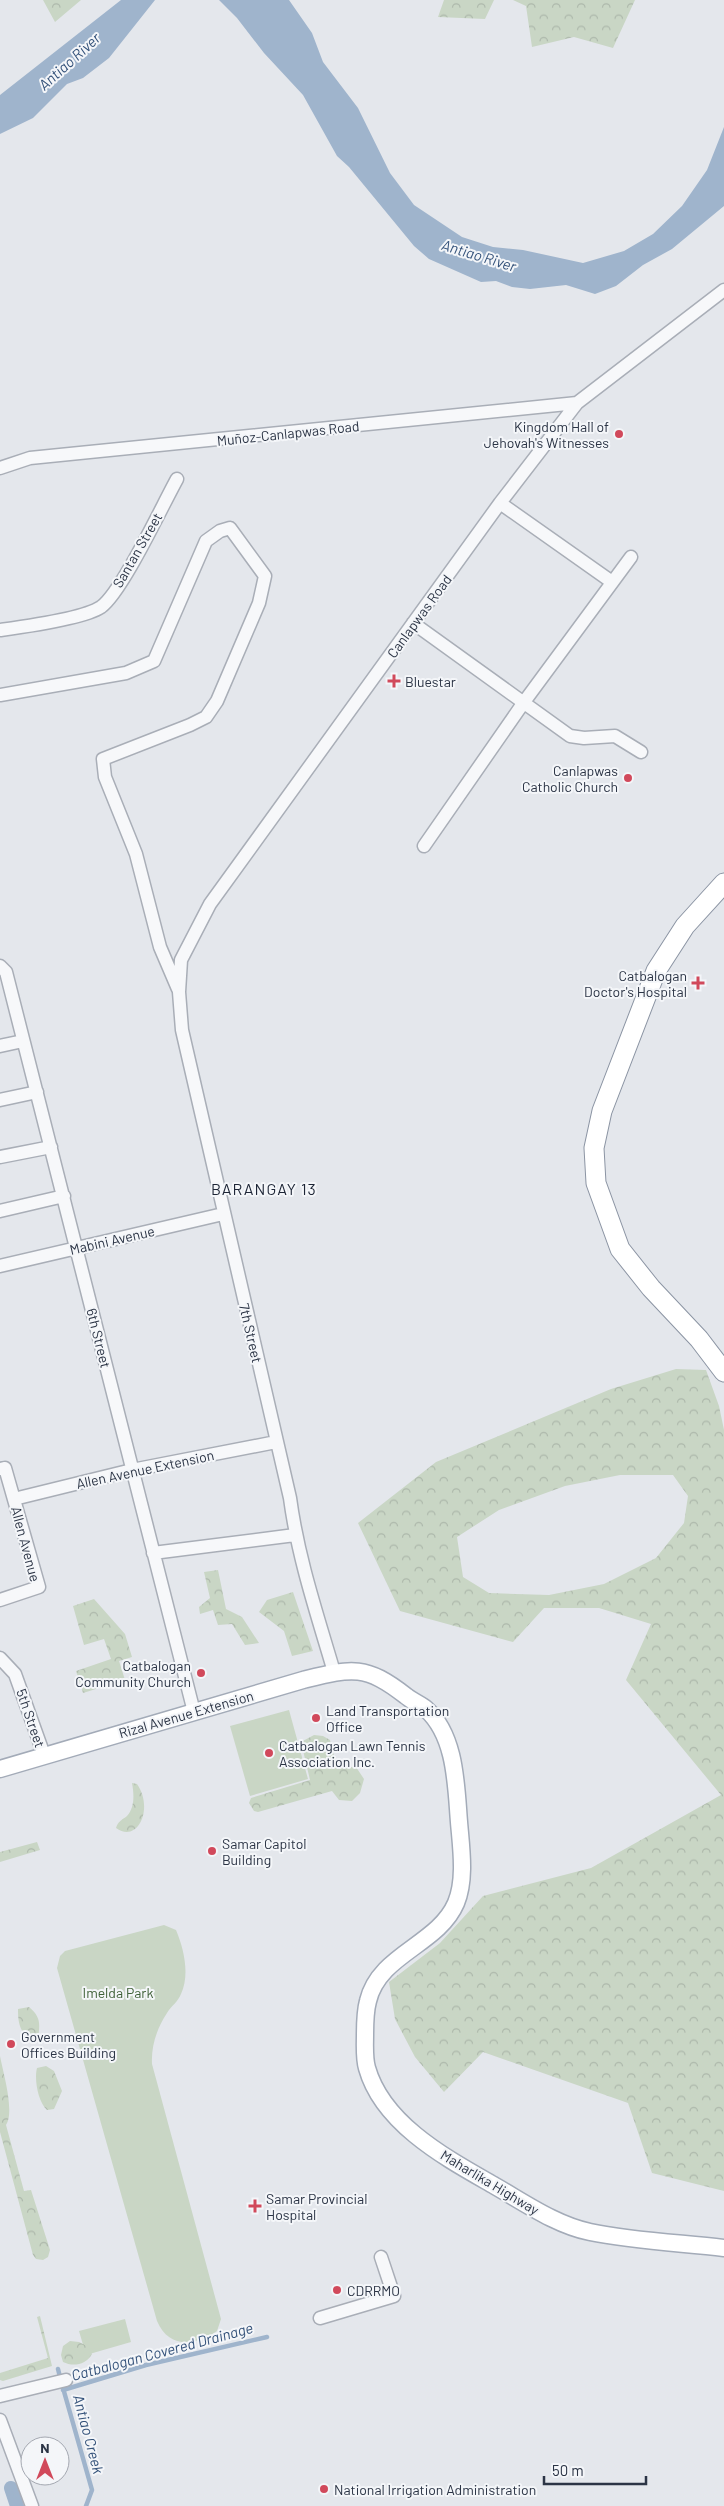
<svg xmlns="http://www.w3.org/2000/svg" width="724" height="2506" font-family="Barlow,sans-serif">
  <defs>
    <pattern id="forest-crowns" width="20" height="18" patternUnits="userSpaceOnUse" patternTransform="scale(1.25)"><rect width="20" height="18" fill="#c9d6c5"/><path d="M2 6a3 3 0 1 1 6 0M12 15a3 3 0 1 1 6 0" fill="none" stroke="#adb8ab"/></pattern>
  </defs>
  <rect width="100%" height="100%" fill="#e4e7ec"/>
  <path fill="#c9d6c5" d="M 289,1710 L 308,1779 L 250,1796 L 230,1726 Z
    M 164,1925 L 176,1930 C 184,1949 190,1975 181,1994 C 178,2002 171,2006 167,2013 C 157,2028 151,2046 152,2064 L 221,2319 L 217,2331 C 195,2346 169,2349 157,2321 L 57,1968 L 60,1956 L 65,1951 Z
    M 125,2319 L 131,2342 L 86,2355 L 79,2331 Z"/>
  <path fill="url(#forest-crowns)" fill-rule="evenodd" d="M 43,0 L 81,0 L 55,22 Z
    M 444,0 L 494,0 L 485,19 L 438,17 Z
    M 513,0 L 635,0 L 613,48 L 574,37 L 532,47 L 526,6 Z
    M 676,1369 L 706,1370 L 719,1406 L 724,1430 L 724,2191 L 652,2173 L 628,2103 L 483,2052 L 444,2092 L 415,2057 L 395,2019 L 389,1982 L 440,1943 L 483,1896 L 591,1868 L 721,1795 L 626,1680 L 651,1624 L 599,1608 L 544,1608 L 513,1642 L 400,1611 L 358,1523 L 436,1462 L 611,1389 ZM 620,1475 L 673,1475 L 688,1496 L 684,1523 L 656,1558 L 604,1584 L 549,1595 L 489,1593 L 463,1577 L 457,1537 L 499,1510 L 565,1486 Z
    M 218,1570 L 226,1609 L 242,1617 L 259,1643 L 245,1645 L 232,1624 L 218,1625 L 213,1610 L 200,1614 L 199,1607 L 210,1598 L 204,1572 Z
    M 293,1592 L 313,1651 L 292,1656 L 284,1631 L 259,1612 L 267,1600 Z
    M 94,1599 L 125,1634 L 132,1657 L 119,1661 L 125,1680 L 83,1693 L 76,1671 L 111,1659 L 104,1639 L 84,1645 L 73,1606 Z
    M 314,1735 L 323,1736 L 330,1740 C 335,1758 334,1768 356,1767 L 364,1779 L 360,1793 L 352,1801 L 339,1800 L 332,1791 L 258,1812 L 254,1811 L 249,1803 L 251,1798 L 310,1780 L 301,1742 Z
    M 132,1783 L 137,1784 C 154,1808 138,1844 116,1828 C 118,1821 122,1820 127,1816 C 135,1807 134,1794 132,1783 Z
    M 37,1842 L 40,1850 L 0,1862 L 0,1852 Z
    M 29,2007 C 41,2017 40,2024 38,2039 L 28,2039 C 19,2029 18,2021 18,2009 Z
    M 0,2056 C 3,2072 15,2112 6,2125 L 24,2191 L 31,2190 L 50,2250 L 48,2257 L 43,2260 L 36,2259 L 33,2255 L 0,2132 Z
    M 46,2066 L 54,2071 L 62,2091 L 54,2109 L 47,2110 C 38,2102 34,2079 37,2068 Z
    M 40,2316 L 52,2366 L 3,2381 L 0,2380 L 0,2373 L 48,2358 L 37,2317 Z
    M 70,2341 L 79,2342 L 89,2347 L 92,2354 C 86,2365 73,2367 63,2362 L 61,2355 L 63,2346 Z"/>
  <path fill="#9fb4cc" d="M 121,0 L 155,0 L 109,58 L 83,78 L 67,84 L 33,118 L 0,134 L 0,95 Z
    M 219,0 L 289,0 L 312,33 L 323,62 L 358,108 L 390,173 L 414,205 L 462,237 L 493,247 L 523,250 L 583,263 L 624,251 L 653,234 L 682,206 L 707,170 L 724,127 L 724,206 L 672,249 L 643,265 L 616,286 L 595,294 L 566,285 L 530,289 L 512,287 L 496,281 L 481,282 L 429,259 L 414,246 L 349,167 L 337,156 L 303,95 L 264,53 L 237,18 Z"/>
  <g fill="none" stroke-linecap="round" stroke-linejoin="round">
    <path stroke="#9fb4cc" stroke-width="4.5" d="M 58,2369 L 61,2381
      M 63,2388 L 92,2490 L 86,2506
      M 63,2390 L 146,2365 L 267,2337"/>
    <path stroke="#9fb4cc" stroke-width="14" d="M 11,2488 L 17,2506"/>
    <g stroke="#a9aeb7" stroke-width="15">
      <path id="minor" d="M 0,468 L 30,458 L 577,403
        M 500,503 L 612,582
        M 413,623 L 570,736 L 584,738 L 615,736 L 641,752
        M 0,630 C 22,627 83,619 101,607 C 122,592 162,506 177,479
        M 0,695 L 126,673 L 154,661 L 206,541 L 220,531 L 230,528 L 265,576 L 259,603 L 217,701 L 206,717 L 190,725 L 103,759 L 105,777 L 136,854 L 160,947 L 178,989
        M 424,846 L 524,702 L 631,557
        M 0,966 L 6,972 L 194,1712
        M 0,1046 L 23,1041
        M 0,1100 L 37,1092
        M 0,1157 L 51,1147
        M 0,1211 L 64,1196
        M 0,1266 L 223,1214
        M 0,1469 L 5,1468 L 39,1587 L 0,1600
        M 14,1499 L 132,1470 L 276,1442
        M 153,1553 L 295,1535
        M 0,1658 L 15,1674 L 44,1755
        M 334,1672 C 317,1614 298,1558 290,1498 L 182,1030 L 179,992 L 181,960 L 210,904 L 500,503 L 577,403 L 724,290
        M 320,2318 L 394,2296 L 381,2257
        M 0,2396 L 66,2380
        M 0,2420 L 32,2506"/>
    </g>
    <g stroke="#a3abb8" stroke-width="19">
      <path id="major" d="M 0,1769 L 303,1680 C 352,1668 365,1664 406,1696 C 412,1701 420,1704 426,1709 C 456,1736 456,1785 459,1822 C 461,1847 466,1879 456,1903 C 438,1945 379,1954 368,2001 C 365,2012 365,2024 365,2035 C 365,2045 364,2058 367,2068 C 383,2125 448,2159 495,2186 C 525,2203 556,2225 590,2232 C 633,2241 681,2243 724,2248"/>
    </g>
    <g stroke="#8b94a3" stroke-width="21">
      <path id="highway" d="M 724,883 L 685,926 L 656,971 L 602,1111 L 594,1148 L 596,1183 L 620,1249 L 651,1288 L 699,1339 L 724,1372"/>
    </g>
    <use href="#minor" stroke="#f7f8fa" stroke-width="12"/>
    <use href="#major" stroke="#fff" stroke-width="16"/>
    <use href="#highway" stroke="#fff" stroke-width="19"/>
  </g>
  <g fill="#d1495b" stroke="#f4f6f9" stroke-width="2">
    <circle cx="619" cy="434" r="5"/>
    <path d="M391.5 673.5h5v5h5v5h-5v5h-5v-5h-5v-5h5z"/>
    <circle cx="628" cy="778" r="5"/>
    <path d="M695.5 975.5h5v5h5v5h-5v5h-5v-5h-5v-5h5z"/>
    <circle cx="201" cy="1673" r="5"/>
    <circle cx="316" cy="1718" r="5"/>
    <circle cx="269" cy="1753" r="5"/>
    <circle cx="212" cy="1851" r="5"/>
    <circle cx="11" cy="2044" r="5"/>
    <path d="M252.5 2198.5h5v5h5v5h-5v5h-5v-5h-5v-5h5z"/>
    <circle cx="337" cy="2290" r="5"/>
    <circle cx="324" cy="2489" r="5"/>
  </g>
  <g text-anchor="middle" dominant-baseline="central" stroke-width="4" stroke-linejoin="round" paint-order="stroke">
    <g font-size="14" fill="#2b3445" stroke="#f4f6f9" text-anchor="start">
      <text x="609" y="426" text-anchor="end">Kingdom Hall of<tspan x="609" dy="16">Jehovah's Witnesses</tspan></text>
      <text x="405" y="681">Bluestar</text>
      <text x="618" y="770" text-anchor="end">Canlapwas<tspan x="618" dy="16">Catholic Church</tspan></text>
      <text x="687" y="975" text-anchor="end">Catbalogan<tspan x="687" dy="16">Doctor's Hospital</tspan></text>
      <text x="191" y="1665" text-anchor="end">Catbalogan<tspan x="191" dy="16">Community Church</tspan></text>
      <text x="326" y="1710">Land Transportation<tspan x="326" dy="16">Office</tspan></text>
      <text x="279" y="1745">Catbalogan Lawn Tennis<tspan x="279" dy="16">Association Inc.</tspan></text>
      <text x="222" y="1843">Samar Capitol<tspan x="222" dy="16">Building</tspan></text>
      <text x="21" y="2036">Government<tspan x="21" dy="16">Offices Building</tspan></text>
      <text x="266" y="2198">Samar Provincial<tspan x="266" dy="16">Hospital</tspan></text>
      <text x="347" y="2290">CDRRMO</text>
      <text x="334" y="2489">National Irrigation Administration</text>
    </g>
    <g font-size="14" fill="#2b3445" stroke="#f4f6f9">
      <text transform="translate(288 433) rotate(-6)">Muñoz-Canlapwas Road</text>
      <text transform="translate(137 550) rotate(-60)">Santan Street</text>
      <text transform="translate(419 616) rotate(-54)">Canlapwas Road</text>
      <text transform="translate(112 1240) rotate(-13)">Mabini Avenue</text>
      <text transform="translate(251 1333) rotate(77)">7th Street</text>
      <text transform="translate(99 1338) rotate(76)">6th Street</text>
      <text transform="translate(145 1469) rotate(-12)">Allen Avenue Extension</text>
      <text transform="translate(26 1544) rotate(75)">Allen Avenue</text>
      <text transform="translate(186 1714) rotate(-16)">Rizal Avenue Extension</text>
      <text transform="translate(31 1718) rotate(71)">5th Street</text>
      <text transform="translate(490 2182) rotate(31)">Maharlika Highway</text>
    </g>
    <g font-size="14" fill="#3f6138" stroke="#f4f6f9">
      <text x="118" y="1992">Imelda Park</text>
    </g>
    <g font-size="15" font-style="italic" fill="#34527a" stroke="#f4f6f9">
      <text transform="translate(69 61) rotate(-42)">Antiao River</text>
      <text transform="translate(479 255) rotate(17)">Antiao River</text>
      <text transform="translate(162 2351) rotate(-15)">Catbalogan Covered Drainage</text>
      <text transform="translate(89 2434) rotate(75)">Antiao Creek</text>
    </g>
    <g font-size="16" letter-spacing="1" fill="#1d2536" stroke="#f4f6f9">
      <text x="264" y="1188">BARANGAY 13</text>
    </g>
  </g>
  <g transform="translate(45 2461)"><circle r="24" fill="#f4f6f9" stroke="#a4a8b1"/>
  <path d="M0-4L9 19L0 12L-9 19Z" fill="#d1495b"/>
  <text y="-8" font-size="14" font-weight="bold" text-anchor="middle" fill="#2b3445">N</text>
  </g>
  <path d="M544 2476v8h102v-8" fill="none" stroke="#2b3445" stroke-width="2.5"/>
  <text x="552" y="2476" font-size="15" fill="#2b3445" stroke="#f4f6f9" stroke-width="4" paint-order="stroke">50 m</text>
</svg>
